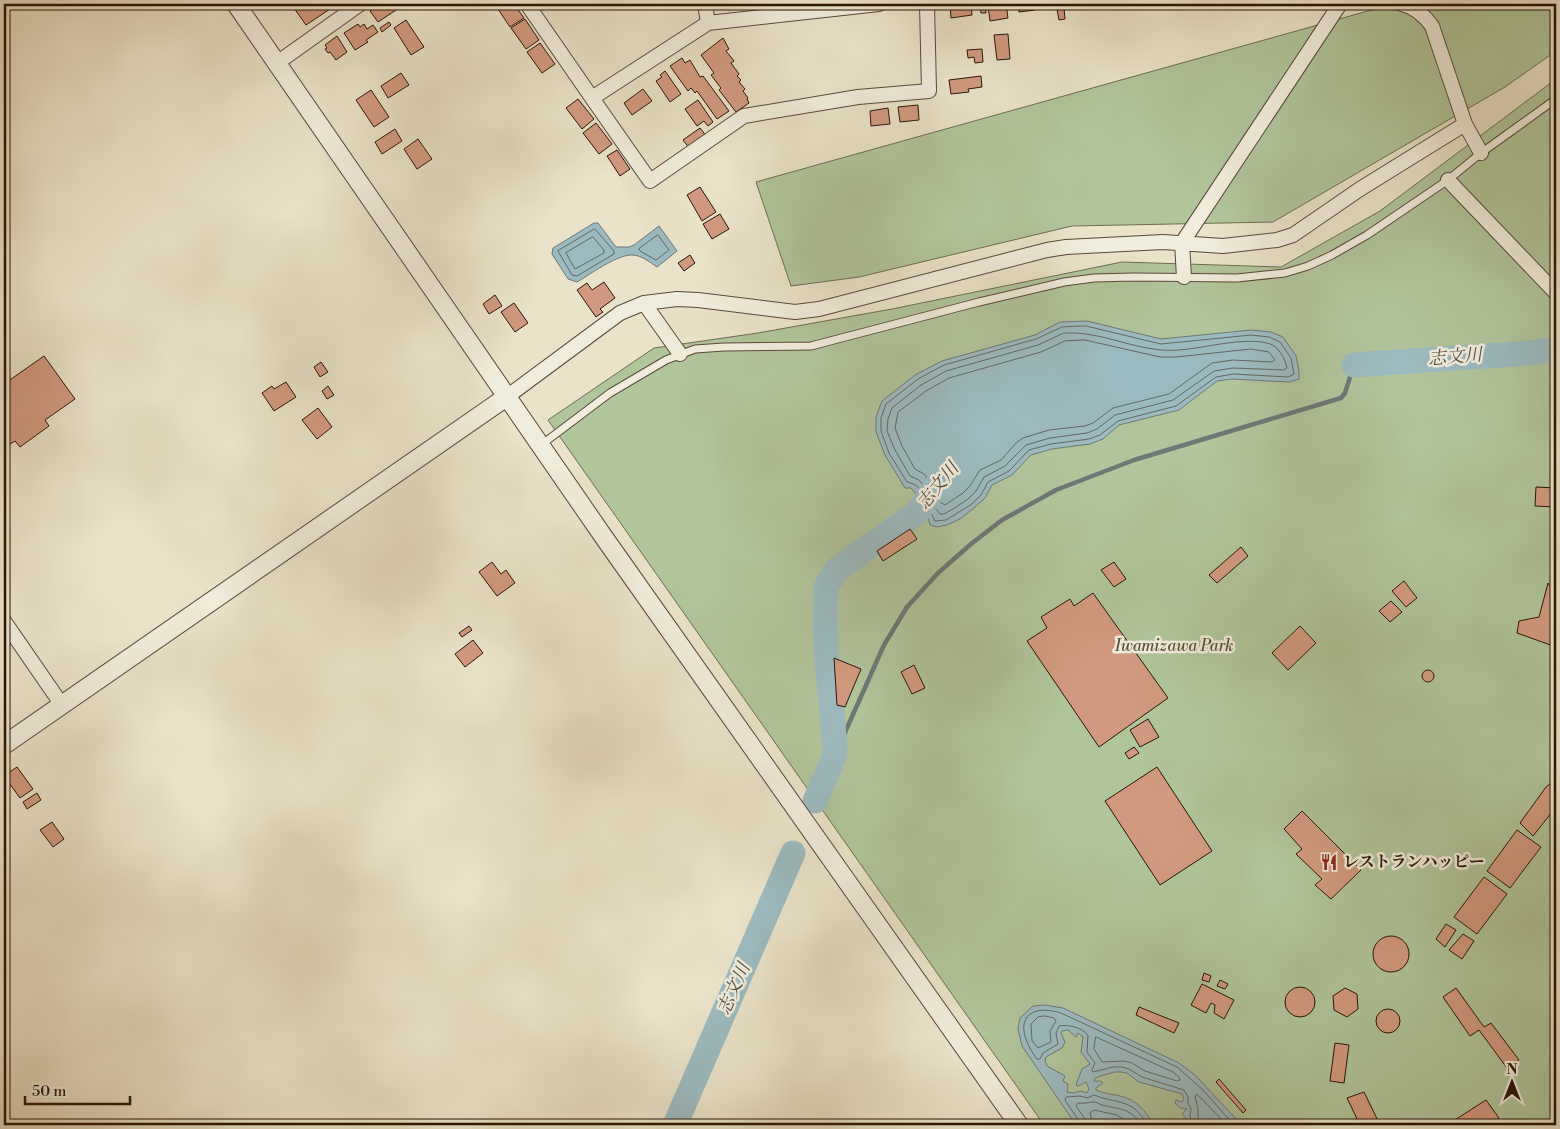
<svg xmlns="http://www.w3.org/2000/svg" width="1560" height="1129" font-family="'Libre Bodoni','Noto Serif JP',serif">
  <rect width="100%" height="100%" fill="#eae3c9"/>
  <filter id="stains"><feTurbulence type="fractalNoise" baseFrequency=".004" numOctaves="4"/><feColorMatrix values="0 0 0 0 .2 0 0 0 0 .09 0 0 0 0 .02 0 0 0 .5 -.17"/></filter>
  <radialGradient id="worn" r=".72"><stop offset=".6" stop-color="#630" stop-opacity="0"/><stop offset="1" stop-color="#630" stop-opacity=".3"/></radialGradient>
  <path fill="#b1c59b" stroke="#6d6c51" d="M 1393,4 L 1556,4 L 1556,51 L 1505,87 L 1273,222 L 1072,226 L 859,277 L 791,286 L 756,182 Z
    M 1556,79 L 1556,1125 L 1044,1125 L 548,420 L 654,348 L 758,333 L 892,309 L 1122,262 L 1281,267 L 1380,211 Z"/>
  <path fill="#9cbbc0" stroke="#6e7876" fill-rule="evenodd" d="M 594,223 L 598,223 L 616,247 L 629,247 L 634,245 L 659,226 L 677,251 L 657,267 C 650,262 641,255 632,255 C 616,255 591,274 577,282 L 568,279 L 552,254 L 553,248 Z
    M 1087,321 L 1161,339 L 1251,330 L 1271,332 L 1283,337 L 1296,356 L 1299,371 L 1299,379 L 1289,382 L 1232,379 L 1217,381 L 1179,410 L 1119,425 L 1103,439 L 1090,444 L 1052,449 L 1031,455 L 1012,475 L 992,485 L 985,498 L 975,507 L 960,519 L 947,525 L 937,527 L 930,525 L 928,516 L 921,519 L 915,502 L 918,496 L 911,488 L 905,488 L 885,455 L 876,432 L 876,417 L 882,401 L 915,375 L 942,361 L 1035,335 L 1060,322 Z
    M 1045,1005 L 1063,1008 L 1179,1063 L 1195,1075 L 1236,1119 L 1240,1125 L 1187,1125 L 1187,1120 L 1182,1114 L 1187,1109 L 1180,1108 L 1175,1103 L 1176,1100 L 1182,1102 L 1184,1099 L 1182,1094 L 1139,1082 L 1127,1073 L 1121,1072 L 1114,1072 L 1095,1078 L 1094,1081 L 1101,1081 L 1103,1083 L 1096,1088 L 1096,1090 C 1105,1094 1112,1094 1120,1096 C 1136,1099 1147,1112 1153,1125 L 1076,1125 L 1022,1046 L 1018,1029 L 1020,1018 L 1033,1006 ZM 1068,1030 L 1076,1037 L 1078,1033 L 1083,1037 L 1081,1052 L 1090,1064 L 1082,1069 L 1076,1085 L 1078,1086 L 1086,1082 L 1089,1089 L 1087,1093 L 1081,1091 L 1073,1093 L 1067,1092 L 1068,1084 L 1063,1081 L 1065,1076 L 1047,1066 L 1045,1061 L 1046,1057 L 1062,1048 L 1065,1042 L 1061,1033 L 1062,1031 Z"/>
  <g fill="none" stroke-linecap="round" stroke-linejoin="round">
    <path stroke="#626864" stroke-width="1" d="M 595,229 L 614,251 L 614,254 L 577,276 L 572,275 L 558,251 Z
      M 658,235 L 669,250 L 656,260 L 640,251 L 639,249 Z
      M 593,237 L 604,250 L 604,253 L 575,269 L 566,253 Z
      M 1086,326 L 1161,344 L 1251,335 L 1269,337 L 1280,342 L 1291,358 L 1294,374 L 1288,377 L 1233,374 L 1216,377 L 1176,406 L 1118,421 L 1100,435 L 1089,439 L 1051,444 L 1029,450 L 1009,471 L 988,482 L 981,495 L 972,504 L 946,520 L 935,521 L 931,513 L 923,510 C 918,497 928,487 907,482 L 889,453 L 881,431 L 881,418 L 886,404 L 918,379 L 944,365 L 1036,339 L 1062,327 Z
      M 1064,333 C 1099,331 1127,347 1161,350 C 1194,353 1235,336 1267,343 C 1278,345 1285,358 1287,368 L 1284,370 L 1233,368 L 1214,371 L 1173,400 L 1115,415 L 1097,429 L 1087,433 L 1050,438 L 1026,445 L 1005,466 L 984,477 L 976,491 L 968,499 L 953,509 L 944,514 L 940,514 L 935,508 L 928,505 L 929,496 L 927,490 L 919,480 L 910,476 L 895,450 L 887,431 L 888,419 L 892,408 L 921,385 L 946,371 L 1038,345 Z
      M 1085,340 L 1160,357 L 1176,357 L 1251,349 L 1269,352 L 1275,360 L 1272,362 L 1233,360 L 1212,363 L 1169,394 L 1113,408 L 1093,423 L 1085,426 L 1049,430 L 1023,438 L 1017,442 L 1001,460 L 980,470 L 970,486 L 963,493 L 945,505 L 937,500 L 933,485 L 924,474 L 915,469 L 902,446 L 895,428 L 898,412 L 926,391 L 949,378 L 1041,352 L 1065,341 Z
      M 1045,1016 L 1054,1018 L 1056,1021 L 1050,1031 L 1051,1042 L 1038,1048 L 1032,1041 L 1031,1024 L 1038,1017 Z
      M 1096,1037 L 1173,1072 L 1179,1077 L 1180,1080 L 1177,1081 L 1145,1071 L 1132,1063 L 1124,1061 L 1102,1062 L 1094,1049 Z
      M 1079,1125 L 1079,1121 L 1065,1100 L 1066,1097 L 1080,1096 L 1087,1098 L 1094,1095 C 1116,1104 1134,1098 1147,1125
      M 1086,1125 L 1085,1119 L 1076,1106 L 1078,1103 C 1084,1104 1089,1102 1094,1102 C 1097,1102 1099,1104 1102,1105 C 1118,1109 1132,1108 1141,1125
      M 1093,1125 L 1090,1113 L 1094,1110 L 1117,1115 L 1132,1125
      M 1192,1125 L 1190,1115 L 1191,1109 L 1188,1103 L 1188,1097 L 1184,1090 L 1142,1077 L 1129,1069 L 1122,1067 L 1113,1067 L 1093,1072 L 1092,1070 L 1095,1063 L 1087,1052 L 1088,1035 C 1082,1028 1069,1024 1059,1026 L 1056,1033 L 1058,1044 L 1043,1053 L 1040,1059 L 1037,1059 C 1027,1046 1013,1018 1037,1011 C 1045,1009 1054,1011 1061,1013 L 1177,1067 L 1203,1090 L 1234,1125
      M 1198,1125 L 1198,1109 L 1195,1096 L 1197,1094 L 1227,1125"/>
    <path stroke="#6e7876" stroke-width="4.5" d="M 834,757 L 884,645 L 907,607 L 938,573 L 971,544 L 1002,520 L 1056,490 L 1134,460 L 1341,398 L 1345,393 L 1354,365"/>
    <path stroke="#9cbbc0" stroke-width="25" d="M 1354,365 L 1529,353 L 1556,349
      M 815,801 L 834,757 L 835,745 L 826,652 L 825,616 L 826,587 L 836,570 L 918,512 L 937,485
      M 675,1125 L 793,853"/>
  </g>
  <path fill="#d19a80" stroke="#291407" d="M 301,4 L 326,4 L 330,9 L 306,25 L 294,8 Z
    M 380,4 L 392,4 L 396,10 L 378,22 L 370,11 Z
    M 499,4 L 514,4 L 524,18 L 510,27 L 496,6 Z
    M 727,4 L 749,4 L 750,7 L 728,10 Z
    M 950,4 L 971,4 L 972,15 L 951,18 Z
    M 980,4 L 985,4 L 986,13 L 981,13 Z
    M 1006,4 L 1008,18 L 990,21 L 988,6 Z
    M 1018,4 L 1034,4 L 1035,10 L 1019,12 Z
    M 1040,4 L 1058,4 L 1058,7 L 1041,8 Z
    M 1064,8 L 1065,19 L 1059,20 L 1057,9 Z
    M 525,19 L 539,40 L 526,49 L 511,28 Z
    M 406,20 L 424,47 L 411,55 L 394,28 Z
    M 389,22 L 391,25 L 382,32 L 380,28 Z
    M 358,24 L 360,27 L 364,24 L 367,29 L 373,25 L 378,32 L 366,40 L 368,42 L 355,50 L 344,33 Z
    M 1008,34 L 1010,59 L 997,60 L 994,35 Z
    M 337,36 L 347,52 L 336,60 L 330,52 L 328,53 L 325,49 L 327,48 L 325,45 Z
    M 723,38 L 729,49 L 726,51 L 734,61 L 731,63 L 739,74 L 737,76 L 741,80 L 739,82 L 745,89 L 743,91 L 748,98 L 747,99 L 749,103 L 736,112 L 719,90 L 721,88 L 711,75 L 714,73 L 701,55 Z
    M 540,43 L 555,64 L 542,73 L 527,52 Z
    M 982,49 L 983,62 L 975,63 L 974,57 L 968,58 L 967,50 Z
    M 682,58 L 685,63 L 690,60 L 700,77 L 703,76 L 729,111 L 717,119 L 697,91 L 695,93 L 691,88 L 688,91 L 670,66 Z
    M 665,71 L 681,94 L 670,102 L 656,81 L 662,77 L 660,75 Z
    M 401,73 L 409,85 L 388,98 L 381,86 Z
    M 981,76 L 982,87 L 968,89 L 969,92 L 951,94 L 949,80 Z
    M 643,89 L 652,101 L 632,115 L 624,103 Z
    M 371,90 L 389,117 L 374,127 L 356,100 Z
    M 578,99 L 594,119 L 582,129 L 566,108 Z
    M 698,100 L 713,122 L 708,126 L 704,121 L 697,126 L 685,109 Z
    M 918,105 L 919,120 L 900,122 L 898,107 Z
    M 888,108 L 890,124 L 871,126 L 870,111 Z
    M 596,123 L 612,144 L 599,154 L 583,133 Z
    M 700,128 L 707,137 L 690,149 L 683,140 Z
    M 395,129 L 402,141 L 382,154 L 375,142 Z
    M 418,139 L 432,159 L 417,169 L 404,149 Z
    M 617,150 L 630,169 L 620,176 L 607,156 Z
    M 700,187 L 716,212 L 702,221 L 687,195 Z
    M 720,214 L 729,229 L 712,239 L 703,224 Z
    M 690,255 L 695,263 L 684,271 L 678,263 Z
    M 604,282 L 615,298 L 600,309 L 603,312 L 596,317 L 577,290 L 587,283 L 592,290 Z
    M 495,295 L 502,306 L 489,314 L 483,304 Z
    M 514,303 L 528,323 L 515,332 L 501,312 Z
    M 44,356 L 75,399 L 45,420 L 49,426 L 20,447 L 15,441 L 4,448 L 4,384 Z
    M 321,362 L 328,372 L 320,377 L 314,367 Z
    M 286,382 L 296,397 L 274,411 L 262,393 L 272,386 L 274,389 Z
    M 328,386 L 334,395 L 327,399 L 322,391 Z
    M 318,408 L 332,427 L 317,439 L 302,420 Z
    M 1536,487 L 1556,488 L 1556,507 L 1535,506 Z
    M 910,529 L 917,539 L 883,561 L 877,551 Z
    M 1241,547 L 1248,556 L 1217,583 L 1209,575 Z
    M 492,562 L 501,574 L 506,570 L 515,583 L 497,596 L 479,572 Z
    M 1114,562 L 1126,579 L 1114,587 L 1101,570 Z
    M 1404,581 L 1417,598 L 1406,607 L 1392,591 Z
    M 1548,583 L 1556,595 L 1556,647 L 1517,633 L 1519,621 L 1539,617 Z
    M 1093,593 L 1168,698 L 1099,747 L 1027,641 L 1047,628 L 1041,617 L 1070,599 L 1074,606 Z
    M 1391,601 L 1402,612 L 1390,622 L 1379,611 Z
    M 469,626 L 472,630 L 462,637 L 459,633 Z
    M 1300,626 L 1316,643 L 1288,670 L 1272,653 Z
    M 473,640 L 483,653 L 465,667 L 455,654 Z
    M 834,658 L 861,669 L 845,707 L 837,705 Z
    M 914,665 L 925,688 L 912,694 L 901,672 Z
    M1422 676a6 6 0 1 1 12 0a6 6 0 1 1-12 0Z
    M 1148,719 L 1159,737 L 1140,747 L 1130,730 Z
    M 1134,747 L 1139,753 L 1129,759 L 1125,753 Z
    M 17,767 L 33,789 L 20,798 L 4,776 Z
    M 1157,767 L 1212,851 L 1160,885 L 1105,801 Z
    M 1556,779 L 1556,807 L 1533,836 L 1520,823 L 1546,787 Z
    M 37,793 L 41,800 L 27,809 L 23,802 Z
    M 1302,811 L 1361,870 L 1331,899 L 1315,885 L 1322,879 L 1296,854 L 1302,849 L 1284,829 Z
    M 52,822 L 64,839 L 53,847 L 40,830 Z
    M 1517,830 L 1541,847 L 1510,888 L 1487,871 Z
    M 1484,877 L 1507,894 L 1477,934 L 1454,917 Z
    M 1446,924 L 1456,930 L 1445,947 L 1436,939 Z
    M 1463,934 L 1474,941 L 1462,959 L 1449,950 Z
    M1373 954a18 18 0 1 1 36 0a18 18 0 1 1-36 0Z
    M 1204,973 L 1211,976 L 1209,982 L 1202,980 Z
    M 1220,980 L 1228,984 L 1225,989 L 1217,986 Z
    M 1202,984 L 1234,1000 L 1224,1019 L 1214,1013 L 1215,1005 L 1211,1003 L 1206,1013 L 1191,1005 Z
    M1285 1002a15 15 0 1 1 30 0a15 15 0 1 1-30 0Z
    M 1345,988 L 1357,994 L 1358,1009 L 1347,1017 L 1334,1010 L 1333,996 Z
    M 1456,988 L 1484,1027 L 1491,1023 L 1519,1060 L 1507,1068 L 1479,1030 L 1470,1036 L 1443,997 Z
    M 1139,1007 L 1179,1023 L 1174,1033 L 1136,1015 Z
    M1376 1021a12 12 0 1 1 24 0a12 12 0 1 1-24 0Z
    M 1335,1043 L 1349,1045 L 1344,1083 L 1330,1081 Z
    M 1219,1079 L 1246,1110 L 1243,1113 L 1216,1082 Z
    M 1364,1092 L 1380,1125 L 1360,1125 L 1347,1098 Z
    M 1486,1100 L 1499,1118 L 1489,1125 L 1447,1125 Z"/>
  <g fill="none" stroke-linecap="round" stroke-linejoin="round">
    <g stroke="#594838" stroke-width="9">
      <path id="service" d="M 541,445 L 610,393 L 666,360 L 695,349 L 724,347 L 811,346 L 979,302 L 1064,282 L 1094,278 L 1134,277 L 1237,278 L 1285,273 L 1308,266 L 1332,255 L 1367,235 L 1448,180 L 1481,153 L 1556,99"/>
    </g>
    <g stroke="#594838" stroke-width="16">
      <path id="minor" d="M 527,4 L 592,98 L 708,23 L 879,4
        M 705,4 L 708,23
        M 1402,4 C 1415,7 1424,15 1432,26 L 1465,124
        M 277,63 L 360,4
        M 592,98 L 650,181 L 744,116 L 858,97 L 929,91 L 927,4
        M 1448,180 L 1556,293
        M 1184,277 L 1182,243 L 1340,4
        M 644,303 L 680,354
        M 508,396 L 620,313 L 644,303 L 677,299 L 698,300 L 795,312 L 819,309 L 1047,250 L 1066,247 L 1163,242 L 1223,246 L 1277,240 L 1293,235 L 1360,189 L 1465,124 L 1481,153
        M 4,621 L 62,705"/>
    </g>
    <g stroke="#594838" stroke-width="20">
      <path id="tertiary" d="M 236,4 L 603,536 L 1019,1125
        M 4,745 L 508,396"/>
    </g>
    <use href="#service" stroke="#f1eddc" stroke-width="7"/>
    <use href="#minor" stroke="#f1eddc" stroke-width="14"/>
    <use href="#tertiary" stroke="#f1eddc" stroke-width="18"/>
  </g>
  <defs>
    <g id="restaurant-bare" transform="scale(1.35)"><path d="M-5-6h1v4h1v-4h1v4h1v-4h1v5L-1.5 .5V6h-2V.5L-5-1ZM5-6V6H3V1.5H1.5Q1.5-4 5-6Z" fill="#8f2418" stroke="#f1eddc" stroke-width="2.5" paint-order="stroke"/></g>
  </defs>
  <g fill-rule="evenodd">
    <use href="#restaurant-bare" x="1329" y="862"/>
  </g>
  <g text-anchor="middle" dominant-baseline="central" stroke-width="5" stroke-linejoin="round" paint-order="stroke">
    <g font-size="16" font-style="italic" fill="#59523b" stroke="#f1eddc">
      <text x="1174" y="646">Iwamizawa Park</text>
    </g>
    <g font-size="16" font-weight="bold" fill="#291407" stroke="#f1eddc" text-anchor="start">
      <text x="1343" y="862">レストランハッピー</text>
    </g>
    <g font-size="18" font-style="italic" fill="#514e48" stroke="#f1eddc">
      <text transform="translate(1455 357) rotate(-5)">志文川</text>
      <text transform="translate(938 486) rotate(-51)">志文川</text>
      <text transform="translate(734 989) rotate(-66)">志文川</text>
    </g>
  </g>
  <rect width="1560" height="1129" fill="none" stroke="#eae3c9" stroke-width="20"/>
  <rect x="5" y="5" width="1550" height="1119" fill="none" stroke="#291407" stroke-width="2.5"/>
  <rect x="10" y="10" width="1540" height="1109" fill="none" stroke="#291407"/>
  <g transform="translate(1512 1082)" stroke="#f1eddc" stroke-width="4" paint-order="stroke">
  <path d="M0-4L9 19L0 12L-9 19Z" fill="#291407"/>
  <text y="-8" font-size="14" font-weight="bold" text-anchor="middle" fill="#291407">N</text>
  </g>
  <path d="M25 1096v8h105v-8" fill="none" stroke="#291407" stroke-width="2.5"/>
  <text x="32" y="1096" font-size="15" fill="#291407" stroke="#f1eddc" stroke-width="4" paint-order="stroke">50 m</text>
  <rect width="100%" height="100%" filter="url(#stains)"/>
  <rect width="100%" height="100%" fill="url(#worn)"/>
</svg>
